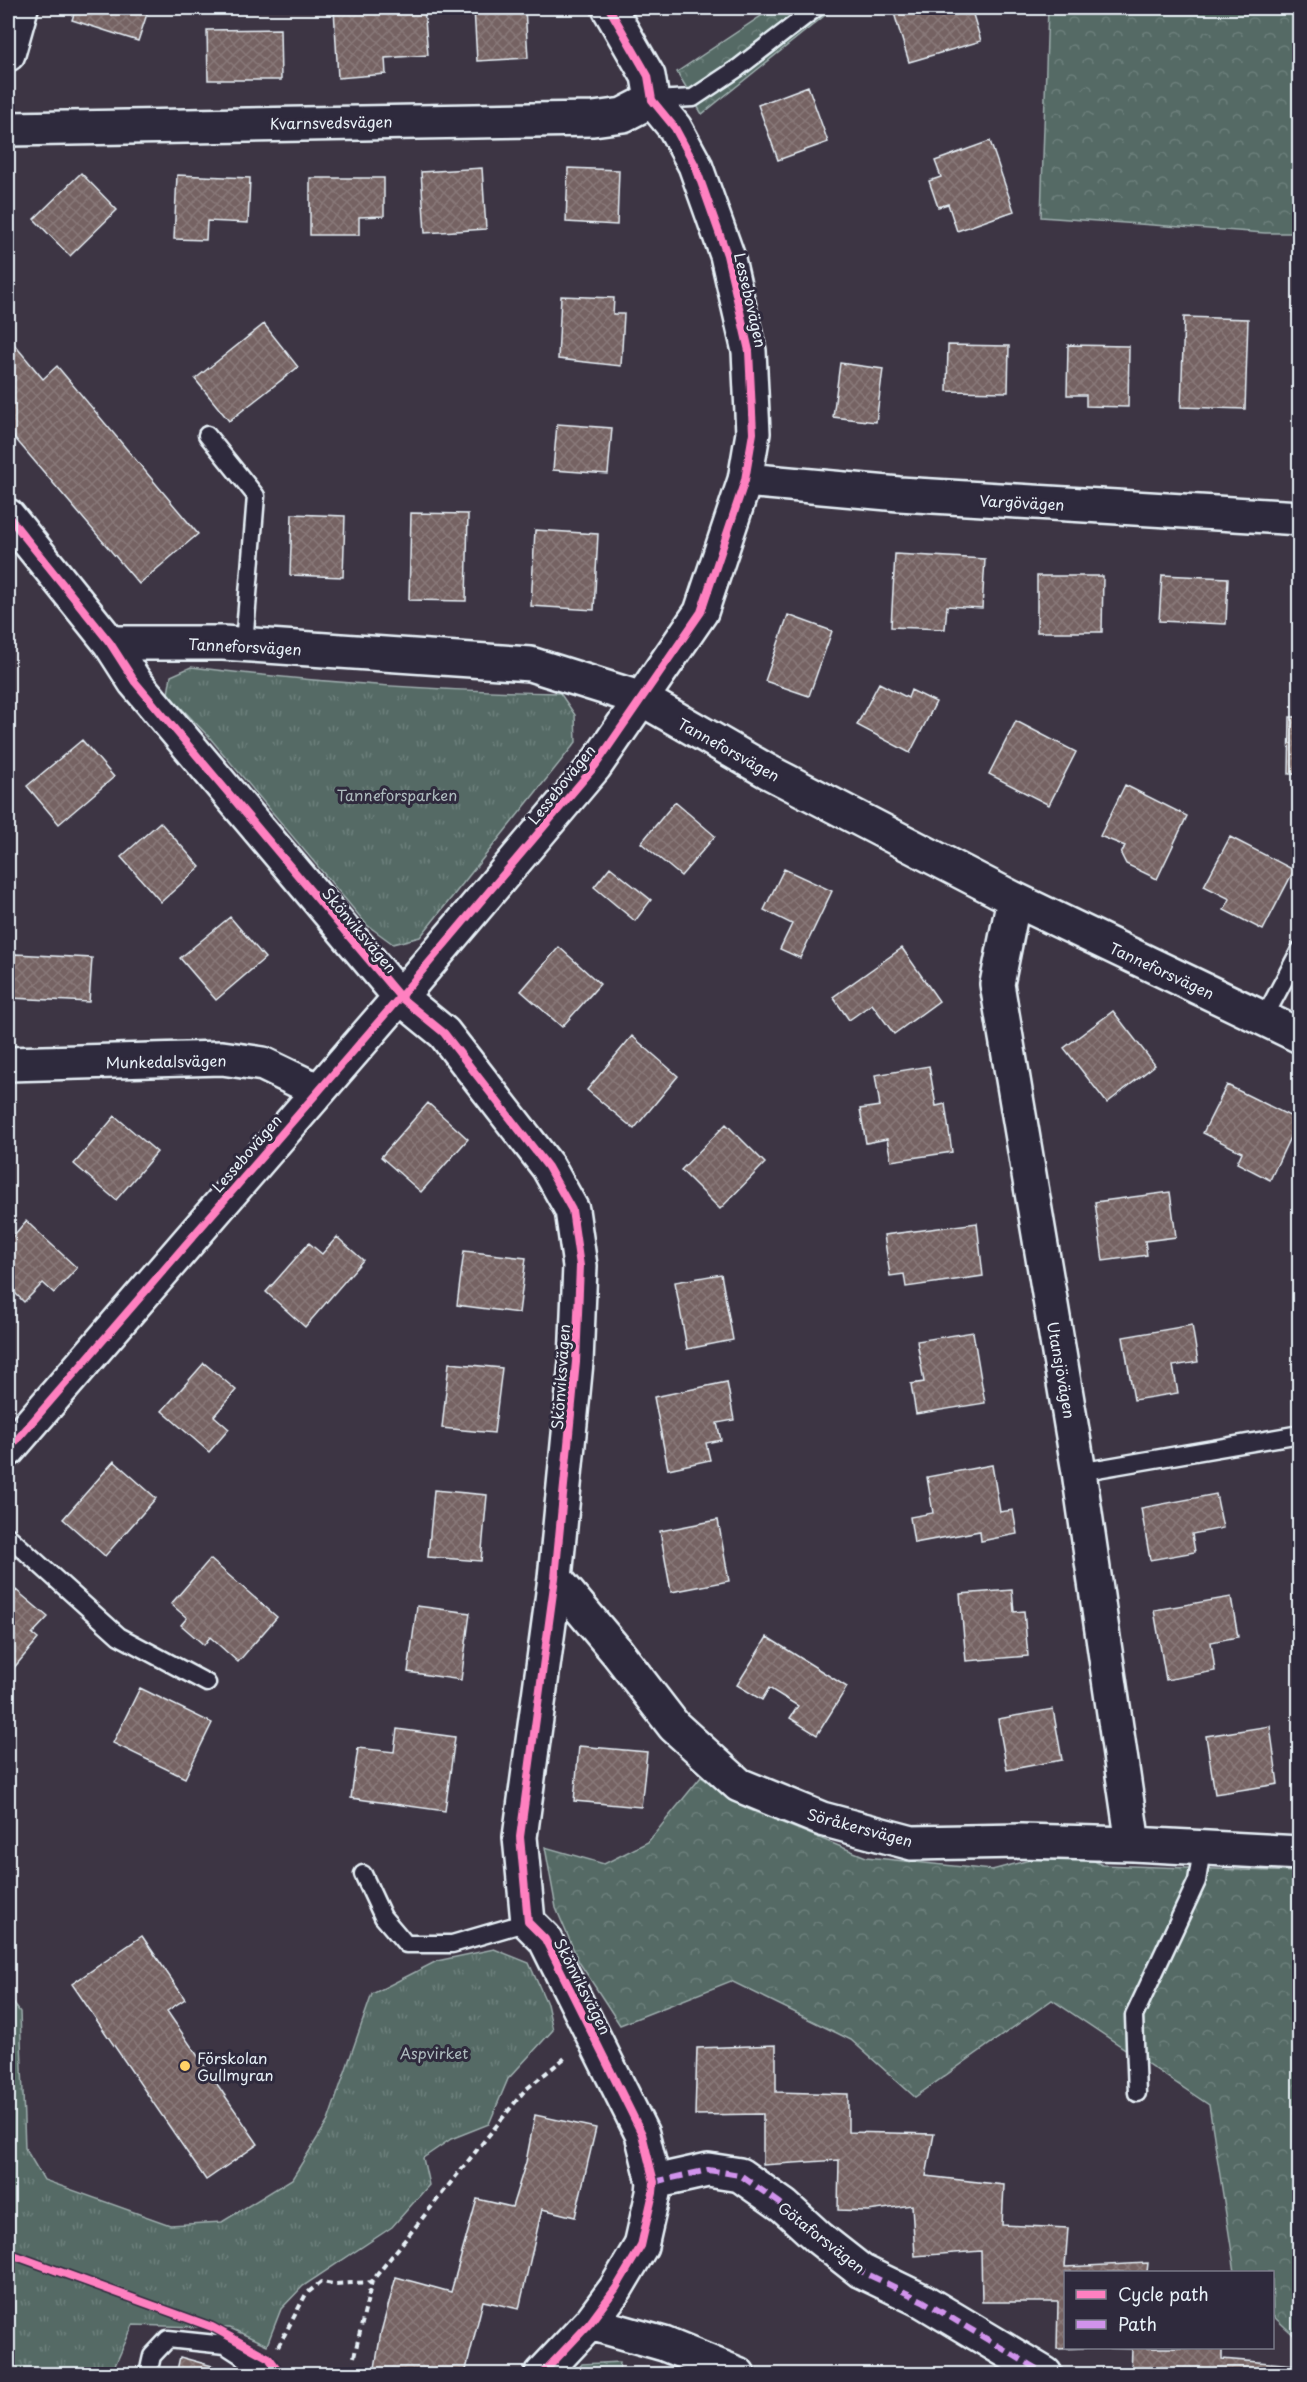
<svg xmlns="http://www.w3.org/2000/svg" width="1307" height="2382" font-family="'Playpen Sans',sans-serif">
  <defs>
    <pattern id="forest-crowns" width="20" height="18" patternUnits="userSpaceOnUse" patternTransform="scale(1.5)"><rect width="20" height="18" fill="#556a65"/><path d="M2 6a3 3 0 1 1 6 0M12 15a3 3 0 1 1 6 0" fill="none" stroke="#6d807c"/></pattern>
    <pattern id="park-tufts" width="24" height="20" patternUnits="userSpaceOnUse" patternTransform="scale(1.5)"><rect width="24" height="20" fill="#556a65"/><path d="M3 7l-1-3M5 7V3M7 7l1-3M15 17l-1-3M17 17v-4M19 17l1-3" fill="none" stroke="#6d807c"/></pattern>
    <pattern id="building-cross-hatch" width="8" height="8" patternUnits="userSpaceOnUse" patternTransform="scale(1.5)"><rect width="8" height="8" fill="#756262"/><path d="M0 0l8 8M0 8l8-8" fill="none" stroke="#897979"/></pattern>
  </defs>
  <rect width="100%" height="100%" fill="#3d3544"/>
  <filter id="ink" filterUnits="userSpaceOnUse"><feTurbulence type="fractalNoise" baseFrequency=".0167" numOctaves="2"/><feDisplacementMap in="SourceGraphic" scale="12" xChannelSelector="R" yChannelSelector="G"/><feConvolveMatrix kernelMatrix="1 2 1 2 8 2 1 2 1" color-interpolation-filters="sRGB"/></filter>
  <g filter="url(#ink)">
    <path fill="url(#forest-crowns)" stroke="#9eaeae" stroke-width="1.5" d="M 773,8 L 834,8 L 702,114 L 677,72 Z
      M 1048,8 L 1299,8 L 1299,233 L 1265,233 L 1041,217 Z
      M 701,1777 L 748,1809 L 866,1857 L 992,1870 L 1071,1849 L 1102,1865 L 1299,1872 L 1299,2340 L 1273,2316 L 1272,2272 L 1235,2272 L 1209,2105 L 1052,2000 L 915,2097 L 851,2040 L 731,1981 L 620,2025 L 579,1962 L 556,1908 L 545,1847 L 604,1864 L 648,1842 Z
      M 620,2362 L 619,2374 L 574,2374 L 582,2364 Z"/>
    <path fill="url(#park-tufts)" stroke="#9eaeae" stroke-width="1.5" d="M 191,667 C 313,682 437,691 560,693 L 575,715 L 576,742 L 420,937 L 393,944 L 367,925 L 210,738 L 168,694 L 171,676 Z
      M 494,1949 L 529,1963 L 547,2004 L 553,2030 L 508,2079 L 489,2124 L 451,2139 L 423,2158 L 429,2185 L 392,2227 L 303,2286 L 281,2309 L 267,2345 L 230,2328 L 133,2325 L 113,2370 L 114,2374 L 8,2374 L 8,1996 L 20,2012 L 25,2148 L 44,2180 L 170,2225 L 222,2222 L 292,2179 L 328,2121 L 372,1994 L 437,1961 Z"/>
    <path fill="url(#building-cross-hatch)" stroke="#e8f1f8" stroke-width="1.5" d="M 76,8 L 149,8 L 138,41 L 72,20 Z
      M 334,8 L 424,8 L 428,55 L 385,58 L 386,74 L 338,78 Z
      M 474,8 L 525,8 L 528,58 L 477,61 Z
      M 913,8 L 971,8 L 981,41 L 909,62 L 894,13 Z
      M 280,29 L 281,80 L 208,80 L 207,30 Z
      M 808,86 L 828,142 L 778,160 L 758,105 Z
      M 990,141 L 1014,211 L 957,231 L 948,204 L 938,207 L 929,181 L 941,177 L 935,161 Z
      M 482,168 L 486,229 L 425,233 L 421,172 Z
      M 568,168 L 619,170 L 617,225 L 566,222 Z
      M 81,173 L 117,210 L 70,256 L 34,219 Z
      M 177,175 L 250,178 L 248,223 L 207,221 L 206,240 L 174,239 Z
      M 310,178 L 384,178 L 384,216 L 359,217 L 359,235 L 310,235 Z
      M 561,296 L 614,298 L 613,314 L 624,314 L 621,366 L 558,359 Z
      M 1184,317 L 1248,319 L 1245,409 L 1181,407 Z
      M 264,324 L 298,367 L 229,421 L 195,379 Z
      M 8,337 L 43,379 L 57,366 L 198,534 L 139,584 L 8,430 Z
      M 948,345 L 1009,346 L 1008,392 L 947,391 Z
      M 1068,345 L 1129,346 L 1128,407 L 1086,406 L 1086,395 L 1067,395 Z
      M 840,363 L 883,369 L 876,422 L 833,417 Z
      M 557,424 L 612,428 L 608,474 L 553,470 Z
      M 411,513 L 468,514 L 466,601 L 409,600 Z
      M 292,514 L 345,516 L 343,577 L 290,575 Z
      M 535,530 L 598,534 L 594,610 L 531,606 Z
      M 895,554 L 985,559 L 982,608 L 947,606 L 945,629 L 891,627 Z
      M 1162,575 L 1228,578 L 1226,624 L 1159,621 Z
      M 1037,576 L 1103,576 L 1102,632 L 1037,632 Z
      M 1299,580 L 1300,580 L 1300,640 L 1297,640 Z
      M 788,615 L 832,631 L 809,696 L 765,681 Z
      M 879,683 L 908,698 L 911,690 L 936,702 L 910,753 L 857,725 Z
      M 1290,717 L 1300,717 L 1300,774 L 1289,774 Z
      M 1016,721 L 1076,752 L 1049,805 L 989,774 Z
      M 82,740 L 114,777 L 59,824 L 27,786 Z
      M 1125,785 L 1187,816 L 1157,879 L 1126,864 L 1121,854 L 1125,846 L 1100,836 Z
      M 675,802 L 715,836 L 681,876 L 641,843 Z
      M 160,822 L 200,867 L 161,902 L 121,857 Z
      M 1230,837 L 1294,870 L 1263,930 L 1224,910 L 1230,899 L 1204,886 Z
      M 610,867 L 651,900 L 635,921 L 594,887 Z
      M 784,869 L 832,891 L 800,958 L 780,949 L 792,924 L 764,910 Z
      M 230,917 L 265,958 L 216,1000 L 180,958 Z
      M 559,947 L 600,984 L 562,1027 L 521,991 Z
      M 902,948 L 939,1001 L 894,1034 L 872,1004 L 849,1020 L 833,997 Z
      M 15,954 L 92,958 L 89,1002 L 12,998 Z
      M 1113,1011 L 1155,1065 L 1107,1103 L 1064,1048 Z
      M 632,1036 L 678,1076 L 634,1129 L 587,1090 Z
      M 929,1066 L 936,1106 L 945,1104 L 952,1152 L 891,1161 L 887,1139 L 866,1143 L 860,1109 L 880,1106 L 875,1075 Z
      M 1227,1085 L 1298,1120 L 1270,1180 L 1237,1163 L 1242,1152 L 1203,1133 Z
      M 428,1103 L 468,1139 L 421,1192 L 381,1157 Z
      M 115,1116 L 157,1152 L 116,1200 L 74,1164 Z
      M 726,1124 L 765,1163 L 720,1209 L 681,1170 Z
      M 1170,1192 L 1176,1237 L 1145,1241 L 1147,1255 L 1103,1261 L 1095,1202 Z
      M 26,1221 L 77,1268 L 54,1293 L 43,1283 L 24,1302 L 8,1286 L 8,1242 Z
      M 977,1223 L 983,1276 L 906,1287 L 904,1274 L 890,1276 L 884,1235 Z
      M 337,1237 L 363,1260 L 305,1327 L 266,1292 L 309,1243 L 322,1254 Z
      M 464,1251 L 526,1258 L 519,1313 L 457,1305 Z
      M 721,1274 L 733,1340 L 687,1349 L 675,1282 Z
      M 1192,1325 L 1198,1362 L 1173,1366 L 1178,1393 L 1134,1400 L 1123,1337 Z
      M 973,1332 L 985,1403 L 916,1414 L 911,1384 L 924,1382 L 917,1341 Z
      M 204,1363 L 236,1390 L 214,1416 L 229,1429 L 209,1452 L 162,1411 Z
      M 449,1363 L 502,1368 L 494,1433 L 442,1428 Z
      M 727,1382 L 734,1420 L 717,1423 L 721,1440 L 706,1443 L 710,1460 L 668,1469 L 654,1397 Z
      M 114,1461 L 156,1498 L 105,1556 L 63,1519 Z
      M 992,1465 L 1000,1512 L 1013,1510 L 1017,1534 L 981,1541 L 980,1531 L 914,1543 L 910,1517 L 933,1513 L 927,1477 Z
      M 434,1490 L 487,1495 L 481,1561 L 428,1557 Z
      M 1216,1494 L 1223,1528 L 1192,1534 L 1195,1552 L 1150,1560 L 1141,1508 Z
      M 718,1520 L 729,1581 L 671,1592 L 660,1531 Z
      M 210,1559 L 277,1617 L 238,1662 L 210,1637 L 204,1645 L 181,1625 L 187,1618 L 171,1604 Z
      M 16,1590 L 48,1617 L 32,1634 L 38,1639 L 8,1675 L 8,1599 Z
      M 1012,1590 L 1014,1612 L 1024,1611 L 1028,1656 L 966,1661 L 960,1594 Z
      M 1231,1597 L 1238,1637 L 1211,1642 L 1215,1671 L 1166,1680 L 1154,1610 Z
      M 417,1606 L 470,1613 L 461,1680 L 408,1672 Z
      M 767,1637 L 847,1687 L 817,1735 L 790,1718 L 798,1706 L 769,1688 L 762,1700 L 737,1685 Z
      M 140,1688 L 212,1723 L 185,1778 L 113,1743 Z
      M 1053,1709 L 1062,1760 L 1007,1770 L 998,1719 Z
      M 1270,1726 L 1278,1784 L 1215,1794 L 1206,1736 Z
      M 397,1729 L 455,1737 L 445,1811 L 351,1798 L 358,1748 L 394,1752 Z
      M 579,1746 L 647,1752 L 641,1807 L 574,1801 Z
      M 142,1936 L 185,1999 L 167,2011 L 258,2144 L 206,2180 L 72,1984 Z
      M 776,2045 L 776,2092 L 848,2094 L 848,2132 L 934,2134 L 926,2176 L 1004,2185 L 1002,2225 L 1068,2228 L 1065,2267 L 1148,2263 L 1147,2272 L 1066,2272 L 1066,2348 L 1086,2348 L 1057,2349 L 1058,2302 L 982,2302 L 981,2251 L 915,2256 L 912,2205 L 868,2211 L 838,2210 L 839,2160 L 763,2165 L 763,2114 L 695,2115 L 697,2048 Z
      M 535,2115 L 596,2128 L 575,2217 L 542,2209 L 519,2309 L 483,2301 L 465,2374 L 374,2374 L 381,2332 L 396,2277 L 451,2292 L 477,2199 L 512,2207 L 526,2162 Z
      M 1098,2348 L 1222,2348 L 1222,2359 L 1295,2365 L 1294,2374 L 1131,2374 L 1132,2349 Z
      M 180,2357 L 241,2374 L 176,2374 Z"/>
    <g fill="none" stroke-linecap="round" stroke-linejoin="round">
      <g stroke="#e8f1f8" stroke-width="21">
        <path id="service" d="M 652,100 L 693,98 L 738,68 L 816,8
          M 207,435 L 256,496 L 244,644
          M 1264,1018 L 1300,950
          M 1079,1472 L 1300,1434
          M 8,1536 L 119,1636 L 207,1683
          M 363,1874 L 383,1917 L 406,1944 L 452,1944 L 528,1922
          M 1137,2093 L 1134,2016 L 1197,1881 L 1202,1849
          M 148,2374 L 152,2356 L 168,2339 L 225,2345 L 270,2374"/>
      </g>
      <g stroke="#e8f1f8" stroke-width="38">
        <path id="minor" d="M 8,54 L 21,8
          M 8,129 L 593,119 L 623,115 L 652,100
          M 745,480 L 899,494 L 1300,518
          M 8,516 L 110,643 L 135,682 L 400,997 L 444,1033 L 548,1167 L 572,1210 L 580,1266 L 576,1362 L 555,1578 L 520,1837 L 528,1922 L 545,1939 L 642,2134 L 654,2182 L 653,2193 L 641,2246 L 616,2288 L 590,2323 L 542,2374
          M 110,643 L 223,643 L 530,664 L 642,699 L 767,771 L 1014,899 L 1300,1036
          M 1014,899 L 997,984 L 1079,1472 L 1133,1844
          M 8,1064 L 222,1058 L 263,1064 L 317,1090
          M 8,1450 L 400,997 L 595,766 L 701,612 L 745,480 L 753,433 L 749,351 L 727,255 L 695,165 L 675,128 L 652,100 L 648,76 L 609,8
          M 555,1578 L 617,1652 L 674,1726 L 739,1785 L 822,1819 L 912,1843 L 1021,1841 L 1133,1844 L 1300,1853
          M 654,2182 L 708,2170 L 740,2175 L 784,2206 L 819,2238 L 861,2271 L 923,2301 L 1045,2374
          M 590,2323 L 664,2344 L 738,2374"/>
      </g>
      <path stroke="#e8f1f8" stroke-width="4" stroke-dasharray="6 4.5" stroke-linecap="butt" d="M 278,2347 L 306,2294 L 321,2282 L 334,2284 L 372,2282
        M 354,2357 L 372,2281 L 525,2090 L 566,2057
        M 600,2374 L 604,2364"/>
      <use href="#service" stroke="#2f2a3d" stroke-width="16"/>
      <use href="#minor" stroke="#2f2a3d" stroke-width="33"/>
      <path stroke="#d193ec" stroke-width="6" stroke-dasharray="12 6" stroke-linecap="butt" d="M 654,2182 L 708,2170 L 740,2175 L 784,2206 L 819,2238 L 861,2271 L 923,2301 L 1045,2374"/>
      <g stroke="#2f2a3d" stroke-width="11">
        <path id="cycleway" d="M 8,516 L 110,643 L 135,682 L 400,997 L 444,1033 L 548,1167 L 572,1210 L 580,1266 L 576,1362 L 555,1578 L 520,1837 L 528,1922 L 545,1939 L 642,2134 L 654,2182 L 653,2193 L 641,2246 L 616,2288 L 590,2323 L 542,2374
          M 8,1450 L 400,997 L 595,766 L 701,612 L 745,480 L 753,433 L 749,351 L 727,255 L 695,165 L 675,128 L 652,100 L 648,76 L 609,8
          M 8,2253 L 212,2327 L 269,2358 L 281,2374"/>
      </g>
      <use href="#cycleway" stroke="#ff80c0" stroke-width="8"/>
    </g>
  </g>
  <circle fill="#ffd166" stroke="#2f2a3d" stroke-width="2" cx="185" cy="2066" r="6"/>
  <g text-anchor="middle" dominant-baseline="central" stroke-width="6" stroke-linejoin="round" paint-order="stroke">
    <g font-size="15" fill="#e8f1f8" stroke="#2f2a3d">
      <text transform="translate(331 122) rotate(-1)">Kvarnsvedsvägen</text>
      <text transform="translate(751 300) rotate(77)">Lessebovägen</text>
      <text transform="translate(1022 502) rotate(3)">Vargövägen</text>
      <text transform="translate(245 646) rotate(3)">Tanneforsvägen</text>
      <text transform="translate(729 749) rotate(29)">Tanneforsvägen</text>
      <text transform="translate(561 784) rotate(-51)">Lessebovägen</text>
      <text transform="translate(360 930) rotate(50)">Skönviksvägen</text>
      <text transform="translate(1162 970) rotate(25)">Tanneforsvägen</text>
      <text transform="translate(166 1061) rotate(-1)">Munkedalsvägen</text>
      <text transform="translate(246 1153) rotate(-49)">Lessebovägen</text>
      <text transform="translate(1062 1370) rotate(80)">Utansjövägen</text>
      <text transform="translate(560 1377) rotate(-86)">Skönviksvägen</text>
      <text transform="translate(860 1827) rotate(15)">Söråkersvägen</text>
      <text transform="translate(583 1986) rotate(63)">Skönviksvägen</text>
      <text transform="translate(822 2237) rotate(38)">Götaforsvägen</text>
    </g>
    <g font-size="15" fill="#adbbbd" stroke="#2f2a3d">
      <text x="397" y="794">Tanneforsparken</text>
      <text x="434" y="2052">Aspvirket</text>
    </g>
    <g font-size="15" fill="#e8f1f8" stroke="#2f2a3d" text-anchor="start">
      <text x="197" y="2057">Förskolan<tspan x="197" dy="17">Gullmyran</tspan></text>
    </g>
  </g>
  <rect width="1307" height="2382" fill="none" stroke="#2f2a3d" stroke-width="30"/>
  <rect x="15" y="15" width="1277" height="2352" fill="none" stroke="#e8f1f8" stroke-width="2" filter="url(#ink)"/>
  <rect x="1064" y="2271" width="210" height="78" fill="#2f2a3d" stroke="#797a88" stroke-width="1.5"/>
  <rect x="1076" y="2290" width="30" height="9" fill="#ff80c0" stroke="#797a88" stroke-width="1.5"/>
  <text x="1118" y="2301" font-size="18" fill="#e8f1f8">Cycle path</text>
  <rect x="1076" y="2320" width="30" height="9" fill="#d193ec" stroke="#797a88" stroke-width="1.5"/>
  <text x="1118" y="2331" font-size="18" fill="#e8f1f8">Path</text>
</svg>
